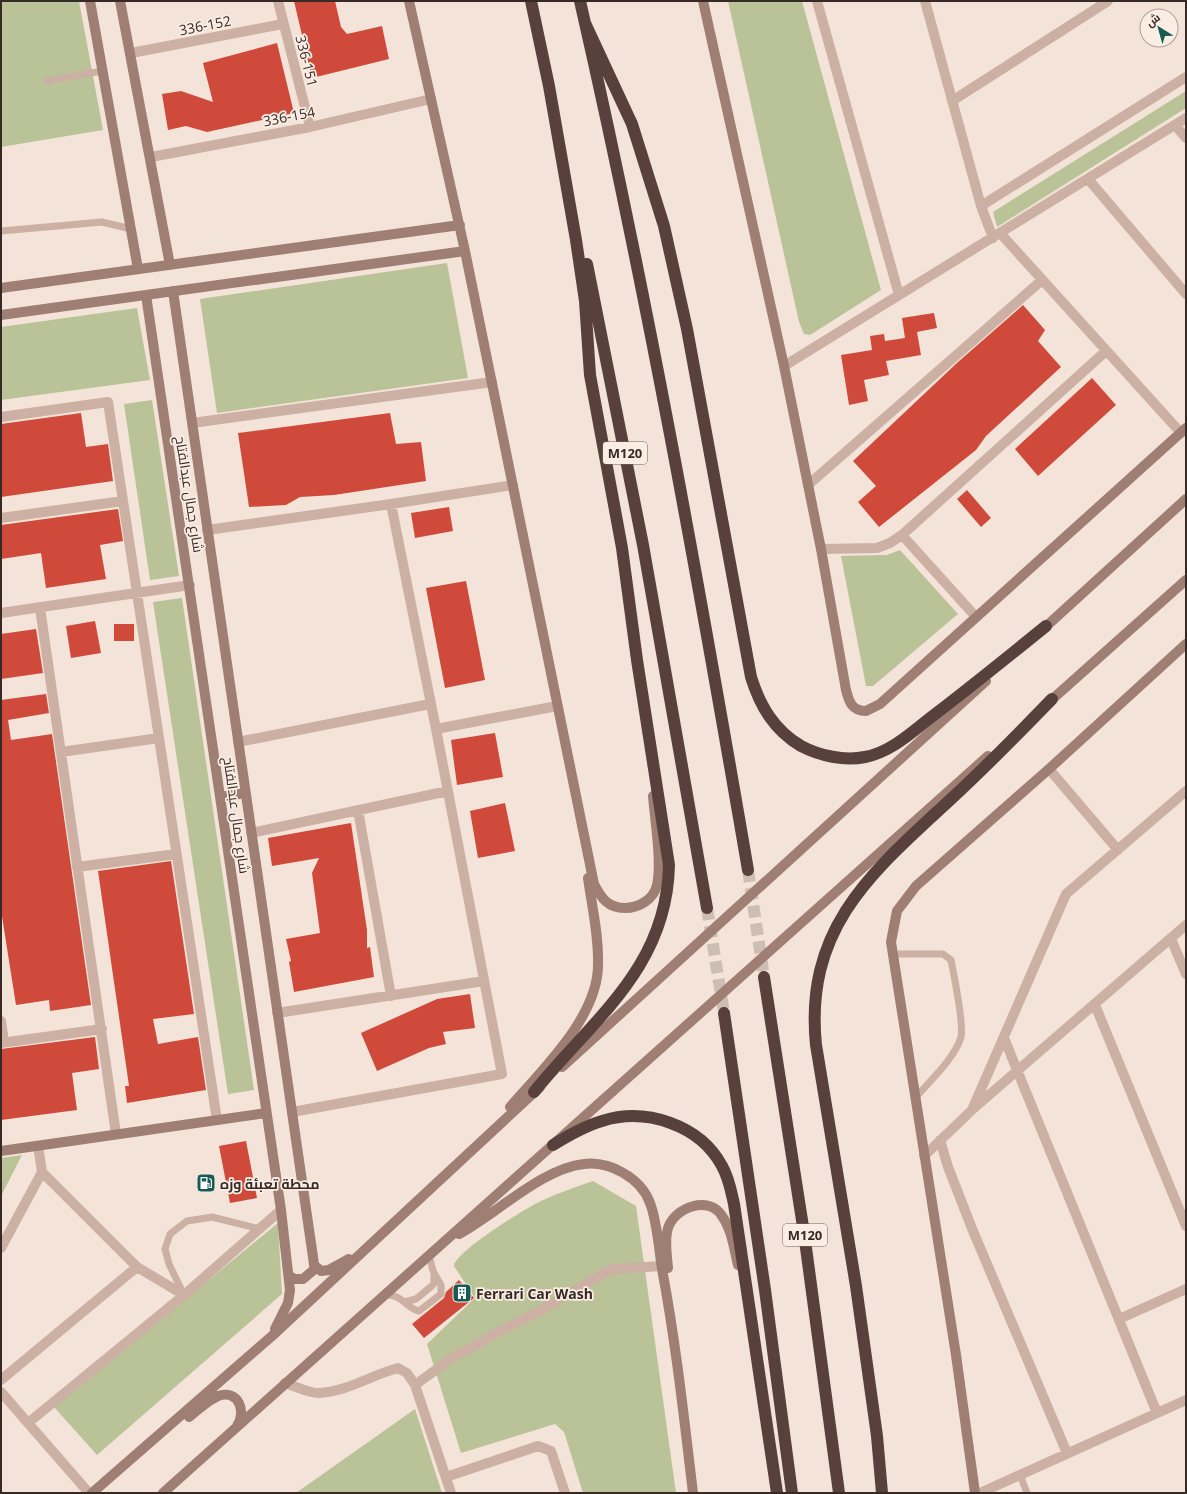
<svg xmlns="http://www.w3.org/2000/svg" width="1187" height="1494" font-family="'Open Sans',Cairo,sans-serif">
  <rect width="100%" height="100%" fill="#f3e3d8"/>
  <path fill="#bac397" d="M 1,1 L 79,1 L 103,130 L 1,147 Z
    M 728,1 L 802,1 L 881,290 L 810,335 L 804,334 L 799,322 Z
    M 1186,91 L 1186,108 L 997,227 L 993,212 Z
    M 447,263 L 468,378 L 217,413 L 200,299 Z
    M 137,308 L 150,380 L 1,400 L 1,327 Z
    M 152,400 L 179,576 L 150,580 L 124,404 Z
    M 900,550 L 958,614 L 873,686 L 866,686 L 841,556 L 887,555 Z
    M 182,598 L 254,1090 L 228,1094 L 153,602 Z
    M 22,1155 L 1,1196 L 1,1158 Z
    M 593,1181 L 636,1206 L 676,1493 L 583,1493 L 564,1432 L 555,1424 L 461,1453 L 427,1344 L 475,1298 L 454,1266 C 455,1252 526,1208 541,1201 C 558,1193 576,1187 593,1181 Z
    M 278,1223 L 282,1294 L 97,1455 L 54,1407 Z
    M 415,1409 L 442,1493 L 296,1493 Z"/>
  <path fill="#cf4a3a" d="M 294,1 L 335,1 L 341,27 L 347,34 L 382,26 L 389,59 L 312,78 Z
    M 277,43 L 294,113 L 207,132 L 186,126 L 168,130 L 162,94 L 181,91 L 213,102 L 203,63 Z
    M 1023,305 L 1045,330 L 1038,341 L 1061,367 L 986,436 L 976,450 L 879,527 L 858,502 L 876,486 L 853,461 L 958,362 Z
    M 934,313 L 937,328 L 917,332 L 921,355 L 886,361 L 889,375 L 864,380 L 868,401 L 849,405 L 841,355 L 872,350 L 870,336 L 884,334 L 885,341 L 905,338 L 902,318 Z
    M 1092,378 L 1116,405 L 1038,476 L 1015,449 Z
    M 81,413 L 86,447 L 108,444 L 113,481 L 1,497 L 1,424 Z
    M 390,413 L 396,444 L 421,442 L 426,481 L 334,495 L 300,497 L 286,505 L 249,507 L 238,433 Z
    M 967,490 L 991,518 L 981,527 L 957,499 Z
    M 449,507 L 453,531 L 415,538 L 411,513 Z
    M 118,509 L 123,541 L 100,545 L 106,579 L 46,588 L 41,553 L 1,559 L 1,525 Z
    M 466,581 L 485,680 L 445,688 L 426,588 Z
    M 95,621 L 101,653 L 71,658 L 66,626 Z
    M 114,624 L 134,624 L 134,641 L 114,641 Z
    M 36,629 L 43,673 L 1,679 L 1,634 Z
    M 46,694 L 49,713 L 8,720 L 11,740 L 52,734 L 91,1005 L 50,1011 L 49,1000 L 16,1005 L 1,910 L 1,700 Z
    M 495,733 L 503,777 L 457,785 L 451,740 Z
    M 505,803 L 515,851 L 478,858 L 470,811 Z
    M 351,823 L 367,930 L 367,948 L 370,947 L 374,977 L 294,992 L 289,962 L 291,961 L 286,939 L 320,933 L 312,873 L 319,858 L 272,866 L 268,838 Z
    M 171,861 L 194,1014 L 153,1019 L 158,1044 L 198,1037 L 206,1090 L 127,1103 L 125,1086 L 129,1086 L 98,871 Z
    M 470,994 L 475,1028 L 443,1032 L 446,1044 L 429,1048 L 377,1071 L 361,1033 L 437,999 Z
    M 95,1037 L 99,1069 L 72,1073 L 77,1110 L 1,1120 L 1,1049 Z
    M 246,1141 L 257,1198 L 230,1203 L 219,1146 Z
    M 459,1280 L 474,1298 L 424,1338 L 412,1324 L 444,1298 L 446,1292 Z"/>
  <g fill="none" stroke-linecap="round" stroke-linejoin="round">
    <path stroke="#cdbeb4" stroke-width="12" stroke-dasharray="12 6" stroke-linecap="butt" d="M 748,870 L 764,977
      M 707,908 L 724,1013"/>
    <path stroke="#ccb0a3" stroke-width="7" d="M 47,81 L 102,71
      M 1,231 L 102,222 L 131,229
      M 893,954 L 943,954 L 951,960 C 954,976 964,1023 961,1037 C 955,1058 929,1082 915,1098
      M 184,1295 L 169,1264 L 165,1249 L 170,1234 L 187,1221 L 212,1217 L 260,1229
      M 385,1295 C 403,1294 404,1307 419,1311 L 441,1294 L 441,1285 L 433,1271 L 429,1255
      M 405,1302 L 416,1299 L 433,1285 L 434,1283 L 434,1275
      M 1020,1475 L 1027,1493"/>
    <path stroke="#ccb0a3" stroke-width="10" d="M 278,1 L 310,127
      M 817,1 L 899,295
      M 925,1 L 981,206 L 993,238
      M 131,53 L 283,24
      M 952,101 L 1108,1
      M 1175,125 L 1186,138
      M 151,157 L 310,127 L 431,99
      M 1088,179 L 1186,294
      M 981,206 L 1186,77
      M 1000,233 L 1181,433
      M 784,366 L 1186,118
      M 1,417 L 108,402 L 217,1120
      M 192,423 L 492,382
      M 808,485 L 1042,280
      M 1,518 L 123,501
      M 207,530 L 391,504 L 513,485
      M 902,535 L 976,617
      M 821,549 L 877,548 L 890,543 L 902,535 L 1106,351
      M 40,608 L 116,1134
      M 1,613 L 190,585
      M 436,729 L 557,706
      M 238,742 L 430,704
      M 61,752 L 159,738
      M 1049,769 L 1118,850
      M 358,810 L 391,996
      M 251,833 L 448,791
      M 77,867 L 176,854
      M 1171,939 L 1186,974
      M 1095,1005 L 1186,1226
      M 277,1013 L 484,981
      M 1,1021 L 4,1042
      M 1004,1038 L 1157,1413
      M 1,1043 L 102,1029
      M 974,1108 L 1186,925
      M 292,1112 L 502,1074 L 436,729 L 391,504
      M 940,1140 L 948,1167 L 973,1231 L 1067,1453
      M 38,1146 L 42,1172 L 137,1267 L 184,1295
      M 924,1156 L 972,1110 L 1066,894 L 1186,791
      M 1,1248 L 42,1172
      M 1119,1319 L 1186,1289
      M 1,1380 L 137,1267
      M 285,1383 C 295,1386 308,1393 318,1393 C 347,1392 371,1375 398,1368 L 407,1373 L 415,1385 L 451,1493
      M 415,1385 L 452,1358 L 504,1329 L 536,1313 L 611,1269 L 662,1266
      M 1,1392 L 89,1493
      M 28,1423 L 184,1295 L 281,1210
      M 446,1477 L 538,1446 L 551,1451 L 565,1493
      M 980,1493 L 1186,1400"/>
    <path stroke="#9f7e74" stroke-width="10" d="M 90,1 L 138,269
      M 120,1 L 170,265
      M 409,1 L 465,251 L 594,884 C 601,898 608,908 625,908 C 639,908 654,899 657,885 C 662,862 655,821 653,796
      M 703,1 L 784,366 L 821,549 L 846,690 C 849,702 852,711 866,711 L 880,704 L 1186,428
      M 1,288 L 460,225
      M 173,291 L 313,1257 L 314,1265 L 321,1271 L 329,1270 L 349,1259
      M 146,295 L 281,1210 L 290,1290 L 288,1303 L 275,1329
      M 1,315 L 465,251
      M 1041,631 L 1186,499
      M 1048,703 L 1186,580
      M 221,797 L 245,793
      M 562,1067 L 986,681
      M 510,1107 C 542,1070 598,1017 598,965 C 599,936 592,907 588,878
      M 1,1151 L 266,1113
      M 459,1234 C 496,1214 543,1168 584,1164 C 610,1161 641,1178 650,1203 C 657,1221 659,1249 662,1269 C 676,1343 684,1418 693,1493
      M 668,1268 C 667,1255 664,1240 668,1228 C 675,1207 709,1195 722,1216 C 732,1230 734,1249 738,1265
      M 289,1276 L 295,1279 L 303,1279 L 316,1268
      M 189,1417 C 198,1410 208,1400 218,1396 C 238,1389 247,1411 237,1426
      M 92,1493 L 272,1336 L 540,1087
      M 163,1493 L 988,756
      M 975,1493 L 956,1355 L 891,942 L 897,911 L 916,886 L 1049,769 L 1186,644"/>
    <path stroke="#58413c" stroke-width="12" d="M 531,1 L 549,86 L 576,240 L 585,301 L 590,375 L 622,548 L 637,660 L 669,865 C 667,968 593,1019 534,1092
      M 580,1 C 646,289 698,579 748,870
      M 585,23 L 632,124 L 664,226 L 687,329 L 751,677 C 760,706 774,730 801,746 C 820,756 844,761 865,757 C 892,752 914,730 934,715 C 972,686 1009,656 1046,626
      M 587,264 L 643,545 L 707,908
      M 764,977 L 804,1233 L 839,1493
      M 724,1013 L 765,1290 L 792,1493
      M 553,1145 C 569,1135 585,1126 602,1121 C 646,1107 700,1125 722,1166 C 729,1178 731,1191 734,1204 L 777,1493
      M 882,1493 L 877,1436 L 856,1286 L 816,1045 C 804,927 873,871 951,799 C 986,767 1019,733 1052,699"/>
  </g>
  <defs>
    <g id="fuel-square" transform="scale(1)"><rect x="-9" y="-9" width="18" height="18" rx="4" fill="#185a56" stroke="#faede4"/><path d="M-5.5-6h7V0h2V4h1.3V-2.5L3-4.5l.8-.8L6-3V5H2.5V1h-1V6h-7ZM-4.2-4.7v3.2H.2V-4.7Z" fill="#fff"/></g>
    <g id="building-square" transform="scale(1)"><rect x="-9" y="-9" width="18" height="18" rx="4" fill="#185a56" stroke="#faede4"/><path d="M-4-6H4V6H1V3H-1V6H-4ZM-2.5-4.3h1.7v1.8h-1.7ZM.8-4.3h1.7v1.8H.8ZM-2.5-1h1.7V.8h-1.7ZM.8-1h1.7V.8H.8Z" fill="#fff"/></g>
  </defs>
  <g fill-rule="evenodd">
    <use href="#fuel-square" x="206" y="1183"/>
    <use href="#building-square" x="462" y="1293"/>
  </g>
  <g text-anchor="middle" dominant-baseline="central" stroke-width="3.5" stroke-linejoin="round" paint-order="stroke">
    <g fill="#faede4" stroke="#71645f" stroke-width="1">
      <rect x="603" y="442" width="44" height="22" rx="3"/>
      <rect x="783" y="1224" width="44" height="22" rx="3"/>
    </g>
    <g font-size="13" font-weight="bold" fill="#362926">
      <text x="625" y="453">M120</text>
      <text x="805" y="1235">M120</text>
    </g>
    <g font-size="14" fill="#362926" stroke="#faede4">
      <text transform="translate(205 25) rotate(-11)">336-152</text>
      <text transform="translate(307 61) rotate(76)">336-151</text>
      <text transform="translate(289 116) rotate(-11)">336-154</text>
      <text transform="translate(190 494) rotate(81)">شارع جمال عبدالفتاح</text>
      <text transform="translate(237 815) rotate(82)">شارع جمال عبدالفتاح</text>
    </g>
    <g font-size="14" font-weight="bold" fill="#362926" stroke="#faede4" text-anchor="start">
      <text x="220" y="1183">محطة تعبئة وزه</text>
      <text x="476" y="1293">Ferrari Car Wash</text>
    </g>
  </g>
  <rect width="1187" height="1494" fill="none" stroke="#362926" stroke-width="4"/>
  <g transform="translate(1159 28) rotate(323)"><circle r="19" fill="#faede4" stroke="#ac9f98"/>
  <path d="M0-3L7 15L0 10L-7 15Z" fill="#185a56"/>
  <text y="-6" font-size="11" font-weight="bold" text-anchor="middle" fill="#362926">ش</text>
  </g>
</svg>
